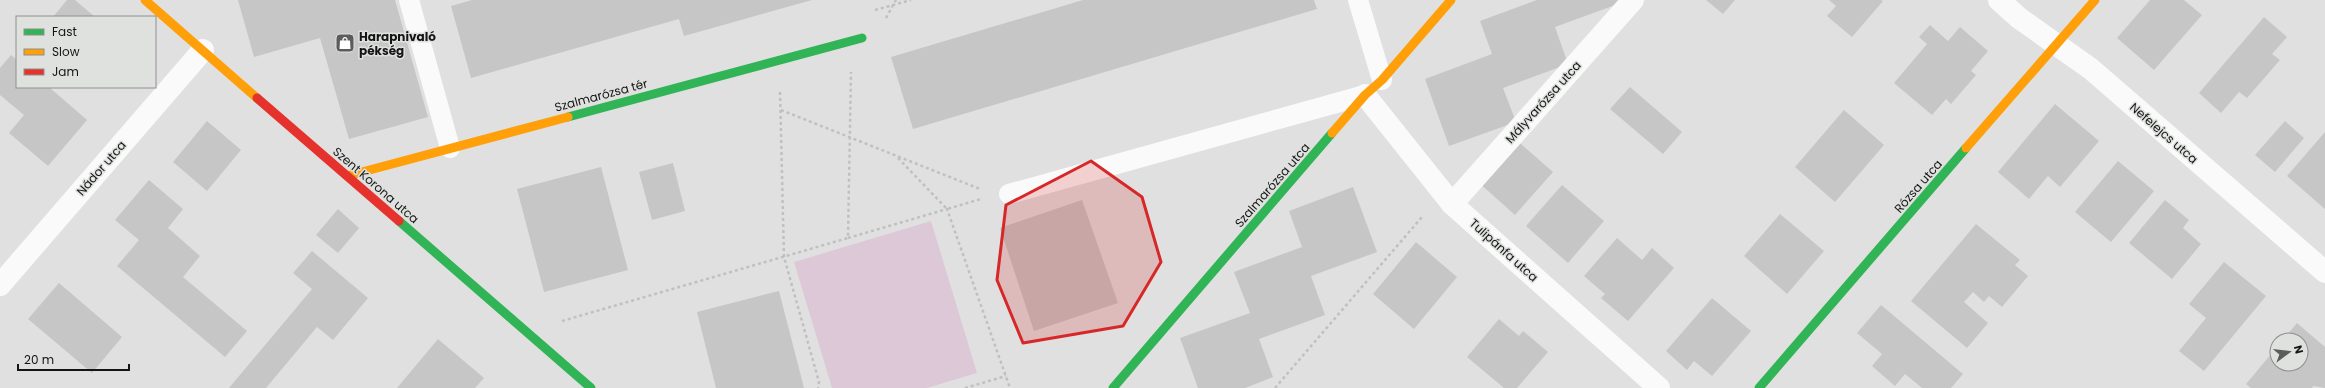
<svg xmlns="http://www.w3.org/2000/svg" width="2325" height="388" font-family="Poppins,sans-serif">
  <rect width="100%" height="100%" fill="#e0e0e0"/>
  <path fill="#ddc8d7" d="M 931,221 L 977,373 L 927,388 L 832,388 L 794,262 Z"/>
  <path fill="#c6c6c6" d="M 67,0 L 75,0 L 95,17 L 53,17 Z
    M 238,0 L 395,0 L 428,117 L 349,139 L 320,38 L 254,57 Z
    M 472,0 L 812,0 L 684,36 L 679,19 L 471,78 L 451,6 Z
    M 1083,0 L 1314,0 L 1317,9 L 913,129 L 891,57 Z
    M 1537,0 L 1629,0 L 1555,27 L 1568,64 L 1503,88 L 1516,122 L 1449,146 L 1425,79 L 1492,54 L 1480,21 Z
    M 1706,0 L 1735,0 L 1723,14 Z
    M 1829,0 L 1881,0 L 1883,1 L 1852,37 L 1827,16 L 1836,6 Z
    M 2150,0 L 2184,0 L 2202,15 L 2154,70 L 2117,38 Z
    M 2264,17 L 2287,37 L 2272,54 L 2280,60 L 2247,98 L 2239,92 L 2221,113 L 2199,93 Z
    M 1930,25 L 1948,41 L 1960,27 L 1988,51 L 1971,71 L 1976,75 L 1951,104 L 1946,99 L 1932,115 L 1894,83 L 1927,44 L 1919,37 Z
    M 11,55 L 17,60 L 17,87 L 49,87 L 87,120 L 48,166 L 9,133 L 24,115 L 0,95 L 0,68 Z
    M 1630,87 L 1682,132 L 1663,154 L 1610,109 Z
    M 2055,104 L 2099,141 L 2060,187 L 2048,176 L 2029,199 L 1998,172 Z
    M 1844,110 L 1884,145 L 1835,202 L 1795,167 Z
    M 207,121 L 241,150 L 207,191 L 173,162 Z
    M 2285,121 L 2304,138 L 2275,172 L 2255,155 Z
    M 2325,132 L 2325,209 L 2287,176 Z
    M 1515,139 L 1553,172 L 1515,215 L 1478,182 Z
    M 2118,161 L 2154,191 L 2111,242 L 2075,212 Z
    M 673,163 L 685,211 L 652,220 L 639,172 Z
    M 601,167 L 628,270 L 544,292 L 517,189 Z
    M 149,180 L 183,209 L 168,228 L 200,256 L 183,277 L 247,331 L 225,357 L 117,266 L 139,240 L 115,220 Z
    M 1562,185 L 1604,221 L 1568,263 L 1526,226 Z
    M 1353,187 L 1377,252 L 1311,276 L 1325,315 L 1259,339 L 1273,377 L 1245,388 L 1198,388 L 1180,338 L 1250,313 L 1234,272 L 1302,247 L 1289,211 Z
    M 1082,200 L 1118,303 L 1034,331 L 1000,228 Z
    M 2165,200 L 2189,220 L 2183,228 L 2201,244 L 2172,279 L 2129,243 Z
    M 338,209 L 359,228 L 338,253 L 316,235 Z
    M 1780,214 L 1824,251 L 1787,294 L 1744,256 Z
    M 1976,224 L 2020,260 L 2015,265 L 2028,276 L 2002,307 L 1989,296 L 1984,302 L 1973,292 L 1964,302 L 1988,323 L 1967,348 L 1911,301 Z
    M 1617,238 L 1642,260 L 1652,248 L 1674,268 L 1628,321 L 1601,298 L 1605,294 L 1584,276 Z
    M 1416,242 L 1457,277 L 1414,329 L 1373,294 Z
    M 312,251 L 368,298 L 333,340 L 317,327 L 266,388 L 229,388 L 312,289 L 293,273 Z
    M 2224,262 L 2266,296 L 2204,371 L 2179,351 L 2206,318 L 2189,304 Z
    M 59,283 L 122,337 L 92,373 L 28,319 Z
    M 779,291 L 804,388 L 716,388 L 697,312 Z
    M 1712,298 L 1751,331 L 1712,376 L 1694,361 L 1687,370 L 1666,351 Z
    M 1881,305 L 1963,374 L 1951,388 L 1922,388 L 1905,374 L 1895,386 L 1872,366 L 1882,354 L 1857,333 Z
    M 1499,319 L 1519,336 L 1523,331 L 1548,352 L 1517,388 L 1504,388 L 1467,357 Z
    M 2297,323 L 2325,347 L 2325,388 L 2313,386 L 2312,388 L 2251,388 L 2246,384 L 2277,347 L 2277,364 L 2301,364 L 2301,340 L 2283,340 Z
    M 438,339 L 484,378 L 475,388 L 397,388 Z"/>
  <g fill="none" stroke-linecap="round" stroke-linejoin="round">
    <path stroke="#c0c0c0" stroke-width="2.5" stroke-dasharray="3 3" stroke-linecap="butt" d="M 875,10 L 911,0
      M 886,18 L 896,0
      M 780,92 L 784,257 L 819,382 L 818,388
      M 781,110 L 980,189
      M 898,158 L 947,209 L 981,199
      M 848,238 L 947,209 L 1010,388
      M 562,321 L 848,238 L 851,72
      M 965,388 L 1006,376
      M 1275,388 L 1422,217"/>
    <path stroke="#fafafa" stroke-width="20" d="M 409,0 L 450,148
      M 1358,0 L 1382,80
      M 1009,194 L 1365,95"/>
    <path stroke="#fafafa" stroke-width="22" d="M 1999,0 L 2019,18 L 2091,69 L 2325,272
      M 1365,95 L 1452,204 L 1659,388
      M 1452,204 L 1633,0
      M 0,285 L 203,50"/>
    <path stroke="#30b455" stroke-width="9" d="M 568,117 L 862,38
      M 399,221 L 591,388
      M 1113,388 L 1332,133
      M 1759,388 L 1966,148"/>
    <path stroke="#ff9f0a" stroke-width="9" d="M 145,0 L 257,98
      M 1332,133 L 1365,95 L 1382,80 L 1451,0
      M 1966,148 L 2095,0
      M 347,176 L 568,117"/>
    <path stroke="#e5322d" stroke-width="9" d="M 257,98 L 399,221"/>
  </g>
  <path fill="#d62828" fill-opacity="0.2" stroke="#d62828" stroke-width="3" stroke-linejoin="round" d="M 1091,161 L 1142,197 L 1161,262 L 1123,326 L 1023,343 L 997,280 L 1006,205 Z"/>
  <defs>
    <g id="shop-square" transform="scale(1)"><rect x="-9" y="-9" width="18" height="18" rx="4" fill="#5b5c5b" stroke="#dfe1df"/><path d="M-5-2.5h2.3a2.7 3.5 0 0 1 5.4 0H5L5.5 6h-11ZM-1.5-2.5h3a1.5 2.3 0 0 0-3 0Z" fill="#fff"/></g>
  </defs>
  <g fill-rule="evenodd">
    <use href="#shop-square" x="345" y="43"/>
  </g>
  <g text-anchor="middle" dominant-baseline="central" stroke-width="3" stroke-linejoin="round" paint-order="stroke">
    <g font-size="12" font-weight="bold" fill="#141514" stroke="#dfe1df" text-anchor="start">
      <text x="359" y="36">Harapnivaló<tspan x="359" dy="14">pékség</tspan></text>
    </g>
    <g font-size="12" fill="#141514" stroke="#dfe1df">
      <text transform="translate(601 95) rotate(-15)">Szalmarózsa tér</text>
      <text transform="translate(1543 102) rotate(-48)">Mályvarózsa utca</text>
      <text transform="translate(2164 133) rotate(41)">Nefelejcs utca</text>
      <text transform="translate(101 168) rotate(-49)">Nádor utca</text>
      <text transform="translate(376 185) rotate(41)">Szent Korona utca</text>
      <text transform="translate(1272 185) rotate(-49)">Szalmarózsa utca</text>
      <text transform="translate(1918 186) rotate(-49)">Rózsa utca</text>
      <text transform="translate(1504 250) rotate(42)">Tulipánfa utca</text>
    </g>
  </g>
  <rect x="16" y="16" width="140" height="72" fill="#dfe1df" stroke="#8e8f8e"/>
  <rect x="24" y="29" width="20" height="6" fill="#30b455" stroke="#8e8f8e"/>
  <text x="52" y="36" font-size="12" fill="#141514">Fast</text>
  <rect x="24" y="49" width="20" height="6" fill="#ff9f0a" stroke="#8e8f8e"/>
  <text x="52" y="56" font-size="12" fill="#141514">Slow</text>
  <rect x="24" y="69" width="20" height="6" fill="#e5322d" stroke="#8e8f8e"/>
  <text x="52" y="76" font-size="12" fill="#141514">Jam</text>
  <g transform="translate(2289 352) rotate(75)"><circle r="19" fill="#dfe1df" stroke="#8e8f8e"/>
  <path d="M0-3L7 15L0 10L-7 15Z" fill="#5b5c5b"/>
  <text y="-6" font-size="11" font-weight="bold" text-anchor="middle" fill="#141514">N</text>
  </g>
  <path d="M18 364v6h111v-6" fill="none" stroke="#141514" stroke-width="2"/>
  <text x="24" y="364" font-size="12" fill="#141514" stroke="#dfe1df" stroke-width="3" paint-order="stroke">20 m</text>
</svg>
